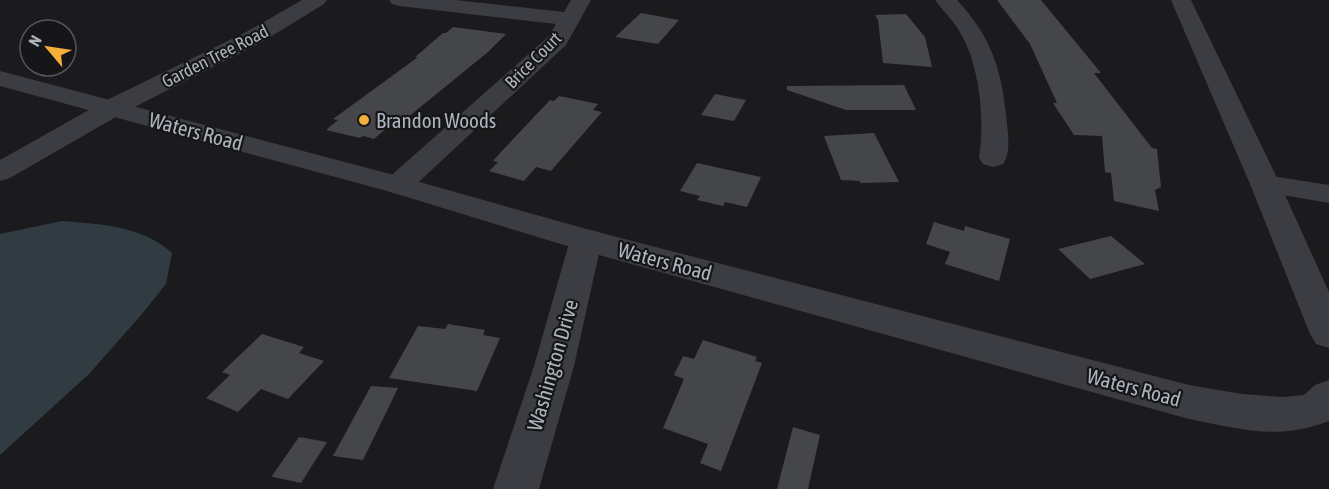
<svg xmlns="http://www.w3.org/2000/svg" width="1329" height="489" font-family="'Asap Condensed',sans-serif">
  <rect width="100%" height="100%" fill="#1b1b1d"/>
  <path fill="#303b42" d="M 62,221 C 100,224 143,226 172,253 L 166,284 L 142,314 L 89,374 L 0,455 L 0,234 Z"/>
  <path fill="#45464a" d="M 997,0 L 1041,0 L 1101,73 L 1094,73 L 1152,148 L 1157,149 L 1161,187 L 1155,190 L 1159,211 L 1114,201 L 1111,173 L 1105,172 L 1102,136 L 1074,135 L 1053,103 L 1057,103 L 1030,44 Z
    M 641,13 L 679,20 L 658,44 L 615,37 Z
    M 906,14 L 925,37 L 932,67 L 883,63 L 878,20 L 875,15 Z
    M 453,27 L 506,34 L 488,52 L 402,122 L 396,120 L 374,139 L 363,136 L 360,138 L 326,130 L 338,120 L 333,119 L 418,57 L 415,57 L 443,33 L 446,33 Z
    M 904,85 L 916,110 L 846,110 L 787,90 L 787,86 Z
    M 715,94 L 746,100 L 734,121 L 701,115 Z
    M 559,96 L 598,104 L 593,110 L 602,112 L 551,171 L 536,167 L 524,181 L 489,171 L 498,162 L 493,161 L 500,153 L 550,100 L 554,101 Z
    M 874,133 L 899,182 L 860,183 L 860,181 L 841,180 L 824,136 Z
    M 697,163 L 761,177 L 747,207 L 725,202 L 723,206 L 697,200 L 700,196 L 680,191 Z
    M 934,222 L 964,231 L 965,226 L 1010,239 L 999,281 L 945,264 L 950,252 L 926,244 Z
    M 1111,236 L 1145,264 L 1090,279 L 1058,249 Z
    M 448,324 L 485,330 L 483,335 L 500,338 L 477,391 L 389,378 L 418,326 L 445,329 Z
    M 262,334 L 304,347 L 299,353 L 324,361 L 288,399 L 261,389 L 238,412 L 206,398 L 230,375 L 222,372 Z
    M 703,340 L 757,357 L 755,361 L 762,363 L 721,471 L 700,463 L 708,444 L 663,428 L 684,379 L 674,375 L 683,356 L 694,359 Z
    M 371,386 L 398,388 L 363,460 L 333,456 Z
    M 793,427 L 820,435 L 808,489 L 777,489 Z
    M 299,437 L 327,442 L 301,483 L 273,477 L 272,476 Z"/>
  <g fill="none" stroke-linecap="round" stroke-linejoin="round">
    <path fill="#3c3d42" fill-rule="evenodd" d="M 302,0 L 327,0 L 324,4 L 262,42 L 121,114 L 10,178 L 0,181 L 0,160 L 103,102 L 246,32 Z
      M 389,0 L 456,0 L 564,12 L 571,0 L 591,0 L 566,45 L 409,191 L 398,194 L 387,191 L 383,185 L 387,179 L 549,36 L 556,24 L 399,6 L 392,4 Z
      M 935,0 L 957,0 C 993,39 1002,71 1007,123 C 1008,137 1011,152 1003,164 L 993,167 L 983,164 L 979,158 C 985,119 980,63 958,29 C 952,19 942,10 935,0 Z
      M 1265,175 L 1329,185 L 1329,203 L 1254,190 L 1250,184 L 1254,178 Z
      M 586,229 L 598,232 L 602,240 L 574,366 L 539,489 L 493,489 L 534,366 L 570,240 L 574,232 Z"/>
    <path fill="#3c3d42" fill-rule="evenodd" d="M 1171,0 L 1191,0 L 1280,184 L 1329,292 L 1329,348 L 1316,344 L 1310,334 L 1250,184 Z
      M 0,71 L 409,179 L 590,230 L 1189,385 L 1242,394 L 1284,397 L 1304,395 L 1315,385 L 1329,380 L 1329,421 C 1277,441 1241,429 1189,419 L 574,248 L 387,191 L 0,86 Z"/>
  </g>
  <circle fill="#f6ae3a" stroke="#161618" stroke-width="2" cx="364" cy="120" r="6"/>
  <g text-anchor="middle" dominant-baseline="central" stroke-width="4.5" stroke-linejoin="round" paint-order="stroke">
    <g font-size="18" fill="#adb3bd" stroke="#161618">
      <text transform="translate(215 56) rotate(-27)">Garden Tree Road</text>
      <text transform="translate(533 60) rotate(-45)">Brice Court</text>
    </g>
    <g font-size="21" fill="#adb3bd" stroke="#161618" text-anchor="start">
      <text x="376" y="120">Brandon Woods</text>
    </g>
    <g font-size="21" fill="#adb3bd" stroke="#161618">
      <text transform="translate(196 131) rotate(15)">Waters Road</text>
      <text transform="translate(665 261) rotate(15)">Waters Road</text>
      <text transform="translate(552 365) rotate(-74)">Washington Drive</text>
      <text transform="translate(1134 387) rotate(15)">Waters Road</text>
    </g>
  </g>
  <g transform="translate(48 48) rotate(299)"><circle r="28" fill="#161618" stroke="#52555a" stroke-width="1.5"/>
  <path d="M0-4.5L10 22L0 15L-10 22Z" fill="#f6ae3a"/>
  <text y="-9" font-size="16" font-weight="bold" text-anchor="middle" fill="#adb3bd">N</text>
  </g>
</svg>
